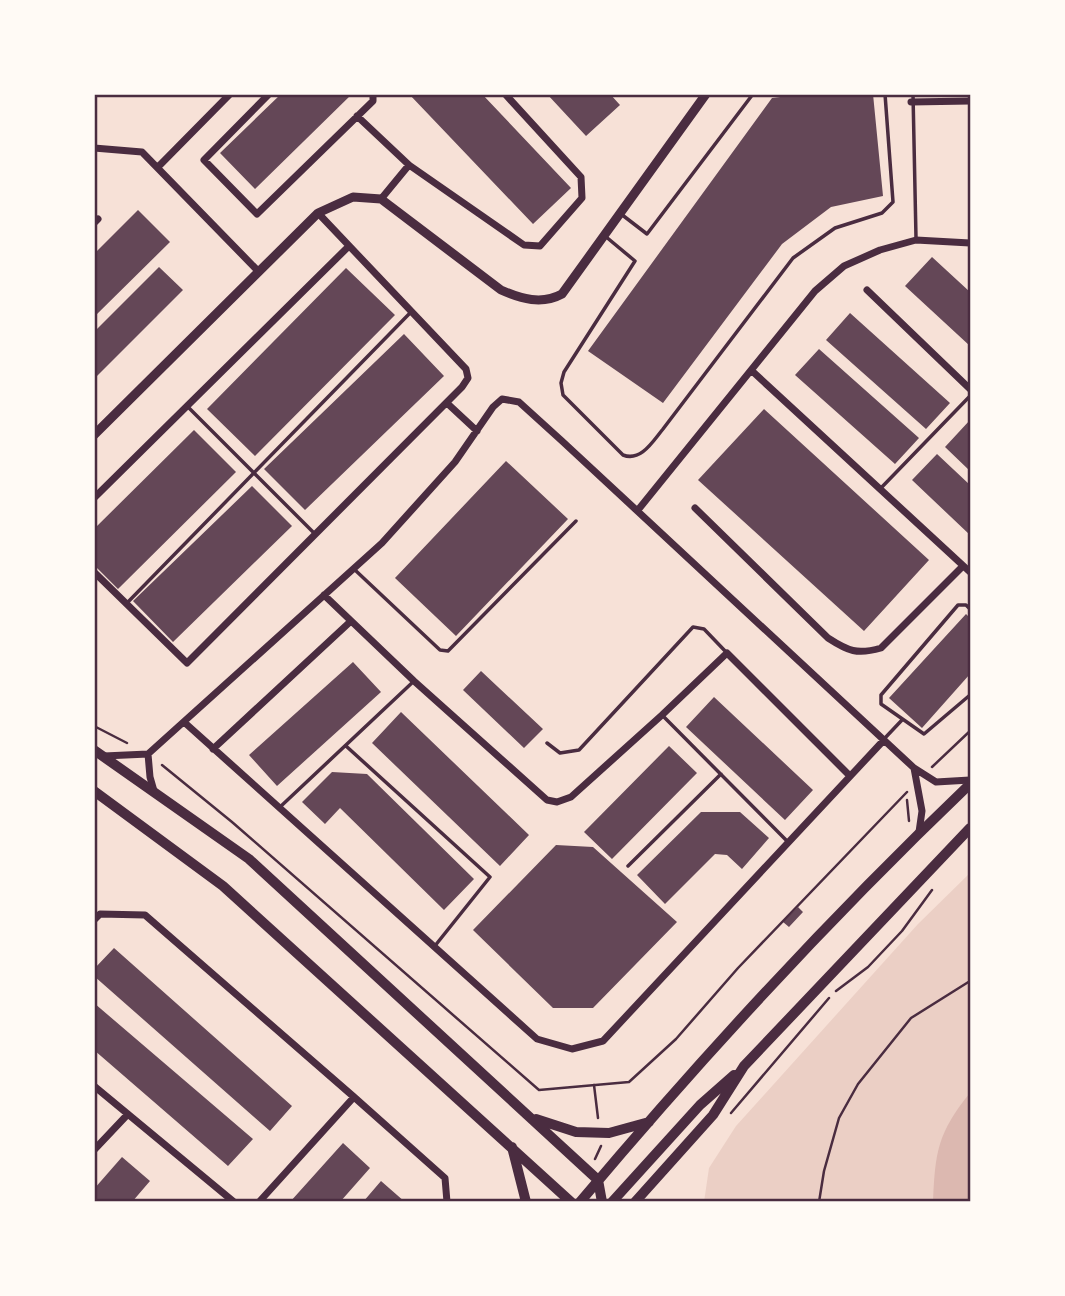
<svg xmlns="http://www.w3.org/2000/svg" width="1065" height="1296" font-family="'PT Sans',sans-serif">
  <rect width="100%" height="100%" fill="#f7e1d7"/>
  <path fill="#ebcfc5" d="M 970,873 L 970,1201 L 704,1202 L 709,1168 L 736,1126 L 918,924 Z"/>
  <path fill="#dcb8b0" d="M 970,1093 L 970,1201 L 933,1201 C 935,1152 938,1132 970,1093 Z"/>
  <path fill="#644757" d="M 281,94 L 352,94 L 255,189 L 220,153 Z
    M 409,94 L 482,94 L 571,188 L 533,224 Z
    M 547,94 L 610,94 L 620,105 L 586,136 Z
    M 805,94 L 873,94 L 883,196 L 831,207 L 782,244 L 663,403 L 588,351 L 772,98 Z
    M 138,210 L 170,242 L 94,317 L 94,254 Z
    M 932,257 L 970,292 L 970,346 L 905,286 Z
    M 159,267 L 183,290 L 94,379 L 94,332 Z
    M 346,268 L 395,315 L 255,456 L 207,409 Z
    M 850,313 L 950,403 L 926,429 L 826,340 Z
    M 404,334 L 444,376 L 305,510 L 264,469 Z
    M 819,349 L 919,438 L 895,464 L 795,375 Z
    M 764,409 L 929,560 L 864,631 L 698,480 Z
    M 970,420 L 970,471 L 945,447 Z
    M 194,430 L 236,472 L 118,589 L 94,565 L 94,529 Z
    M 937,454 L 970,485 L 970,535 L 912,480 Z
    M 506,461 L 568,519 L 456,636 L 395,578 Z
    M 252,486 L 292,526 L 173,642 L 133,601 Z
    M 966,614 L 970,618 L 970,674 L 922,728 L 889,698 Z
    M 353,662 L 381,692 L 277,786 L 249,755 Z
    M 481,671 L 543,729 L 524,748 L 463,690 Z
    M 714,697 L 813,790 L 785,820 L 686,727 Z
    M 401,712 L 529,835 L 500,866 L 372,743 Z
    M 669,746 L 697,773 L 612,859 L 584,832 Z
    M 332,772 L 367,774 L 474,879 L 444,910 L 340,808 L 325,824 L 302,802 Z
    M 701,812 L 740,812 L 769,838 L 742,869 L 727,855 L 715,854 L 665,904 L 637,875 Z
    M 556,845 L 593,847 L 677,922 L 593,1008 L 553,1008 L 473,930 Z
    M 798,907 L 803,912 L 789,927 L 783,922 Z
    M 114,948 L 292,1106 L 270,1131 L 94,976 L 94,969 Z
    M 94,1003 L 253,1139 L 228,1166 L 94,1050 Z
    M 343,1143 L 370,1168 L 340,1202 L 290,1202 Z
    M 122,1157 L 150,1181 L 132,1202 L 94,1202 L 94,1189 Z
    M 381,1181 L 405,1202 L 363,1202 Z"/>
  <g fill="none" stroke-linecap="round" stroke-linejoin="round">
    <path stroke="#4a2c40" stroke-width="2.5" d="M 94,726 L 127,743
      M 162,765 L 232,822 L 539,1090 L 629,1082 L 676,1039 L 738,968 L 907,792
      M 932,767 L 970,731
      M 907,800 L 909,821
      M 836,991 L 868,967 L 902,931 L 932,890
      M 594,1085 L 598,1118
      M 731,1113 L 829,998
      M 595,1159 L 601,1146
      M 819,1202 L 824,1171 L 839,1118 L 858,1084 L 911,1018 L 970,981"/>
    <path stroke="#4a2c40" stroke-width="3.5" d="M 913,94 L 916,238
      M 621,214 L 647,234 L 753,94
      M 605,236 L 635,261 L 564,372 L 561,383 L 563,395 L 623,455 C 641,462 653,441 663,429 L 793,258 L 835,228 L 882,213 L 893,202 L 885,94
      M 187,406 L 314,533
      M 880,489 L 970,396
      M 355,570 L 440,650 L 448,651 L 576,521
      M 127,603 L 410,313
      M 970,609 L 966,605 L 958,605 L 881,695 L 881,704 L 924,734 L 970,695
      M 662,715 L 787,841
      M 884,739 L 902,720
      M 547,743 L 560,753 L 579,750 L 693,627 L 704,629 L 727,653
      M 346,746 L 490,877 L 434,947
      M 280,807 L 414,681
      M 628,866 L 721,774"/>
    <path stroke="#4a2c40" stroke-width="7" d="M 269,94 L 204,160 L 257,214 L 373,101 L 373,94
      M 911,102 L 970,101
      M 357,116 L 409,165 L 524,245 L 540,246 L 582,198 L 581,177 L 505,94
      M 94,148 L 142,152 L 259,272
      M 158,167 L 230,94
      M 381,199 L 409,165
      M 94,223 L 98,219
      M 867,290 L 970,389
      M 751,370 L 970,572
      M 448,404 L 477,431
      M 94,498 L 349,246
      M 695,508 L 828,638 C 848,651 857,655 881,648 L 963,566
      M 638,510 L 815,291 L 844,266 L 880,250 L 916,240 L 970,243
      M 94,572 L 187,663 L 462,387 L 468,378 L 466,369 L 318,213
      M 324,595 L 414,681 L 547,800 L 557,802 L 571,797 L 662,715 L 727,653 L 850,776
      M 184,722 L 537,1039 L 572,1049 L 603,1041 L 883,741
      M 213,749 L 351,621
      M 148,754 L 150,777 L 154,791
      M 104,756 L 148,754 L 382,543 L 455,462 L 493,407 L 502,399 L 519,402 L 562,441 L 914,768 L 936,782 L 970,780
      M 914,768 L 922,811 L 919,832
      M 94,920 L 100,914 L 145,915 L 354,1097 L 445,1178 L 447,1202
      M 94,1086 L 234,1202
      M 94,1150 L 128,1114
      M 259,1202 L 354,1097"/>
    <path stroke="#4a2c40" stroke-width="9" d="M 94,435 L 318,213 L 353,197 L 381,199 L 501,290 C 521,299 542,305 562,294 L 706,94"/>
    <path stroke="#4a2c40" stroke-width="10" d="M 94,750 L 249,859 L 598,1180 L 602,1202
      M 94,791 L 223,886 L 571,1202
      M 536,1119 L 576,1132 L 609,1133 L 649,1122
      M 512,1147 L 526,1202
      M 580,1202 C 703,1056 833,915 970,784
      M 612,1202 L 700,1105 L 734,1075
      M 635,1202 L 713,1115 L 744,1066 L 970,828"/>
  </g>
  <rect width="1065" height="1296" fill="none" stroke="#fffaf5" stroke-width="192"/>
  <rect x="96" y="96" width="873" height="1104" fill="none" stroke="#4a2c40" stroke-width="2.5"/>
</svg>
